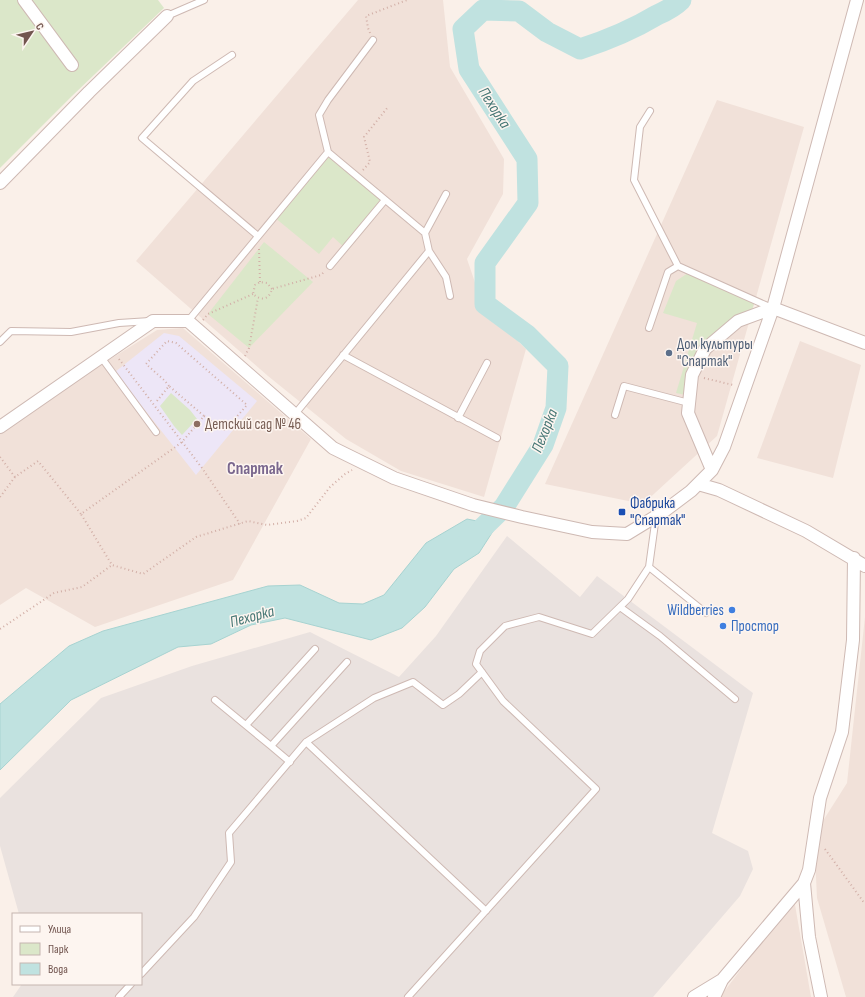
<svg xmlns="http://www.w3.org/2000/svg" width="865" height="997" font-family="'Sofia Sans Condensed',sans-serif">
  <rect width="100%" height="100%" fill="#faf0e9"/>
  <path fill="#f1e1d9" d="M 358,0 L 443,0 L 450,67 L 504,159 L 503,194 L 467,259 L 484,309 L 526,349 L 484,497 L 401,471 L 346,439 L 268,376 L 136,261 Z
    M 717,100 L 804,127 L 717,436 L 643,504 L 545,484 Z
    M 183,328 L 311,439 L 233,580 L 95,627 L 26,588 L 0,605 L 0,428 L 157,330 Z
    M 800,341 L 861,365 L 833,478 L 757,458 Z
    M 865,617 L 865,997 L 846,997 L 817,898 L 814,835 L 847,783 Z
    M 794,899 L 811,997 L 720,997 Z"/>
  <path fill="#eae2df" d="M 507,536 L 580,597 L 597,576 L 753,693 L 712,833 L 748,851 L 753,869 L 740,896 L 653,997 L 13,997 L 22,984 L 141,984 L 141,914 L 19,914 L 0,846 L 0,798 L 101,698 L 192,666 L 310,632 L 399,677 L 436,636 Z"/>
  <path fill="#ede6f7" d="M 164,333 L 179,336 L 257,401 L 196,475 L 115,372 Z"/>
  <path fill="#dbe7c9" d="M 0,0 L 158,0 L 164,8 L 72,96 L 0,168 Z
    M 328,152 L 385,200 L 345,248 L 333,237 L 319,254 L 274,217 Z
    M 264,242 L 313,282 L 249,348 L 208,314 Z
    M 691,271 L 755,300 L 750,317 L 705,349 L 690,396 L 676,393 L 697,323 L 663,313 L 676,281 Z
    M 171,393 L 190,410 L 197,419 L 182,435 L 174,426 L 160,406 Z"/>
  <path fill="#c0e2e0" stroke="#a7d3d1" d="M 467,519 L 497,525 L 479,553 L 454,569 L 425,607 L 402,628 L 371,640 L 285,618 L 251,625 L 211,644 L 178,647 L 71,700 L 0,770 L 0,704 L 69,646 L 103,631 L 268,586 L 300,585 L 339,603 L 363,604 L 384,595 L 426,543 Z"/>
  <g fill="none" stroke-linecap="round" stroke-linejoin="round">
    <path stroke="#c0e2e0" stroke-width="21" d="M 467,543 L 504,507 L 543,445 L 556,408 L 558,366 L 527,335 L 485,304 L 485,263 L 528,203 L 527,159 L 469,69 L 463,29 L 483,10 L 519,11 L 547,32 L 580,49 C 608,40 632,30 657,15 C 666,11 674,7 681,0"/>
    <g stroke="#ceb9b3" stroke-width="8">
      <path id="lane" d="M 167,16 L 204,0
        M 232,55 L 193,81 L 142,138 L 258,236
        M 650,111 L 640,127 L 634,180 L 678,266
        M 425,233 L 446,194
        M 429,251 L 446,277 L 450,296
        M 330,266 L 385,200
        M 188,321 L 328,152 L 319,115 L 328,100 L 373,40
        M 649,328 L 668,272 L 678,266 L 772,308
        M 0,342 L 11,331 L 71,332 L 119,323 L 150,321
        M 343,355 L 497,438
        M 101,357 L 156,432
        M 295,414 L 429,251 L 425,233 L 328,152
        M 615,415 L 624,386 L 689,403
        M 458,418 L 487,363
        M 649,567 L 706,613
        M 620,607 L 660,636 L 735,699
        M 482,672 L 459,694 L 443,705 L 413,682 L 374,698 L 306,742 L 486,911
        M 215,700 L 271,746
        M 246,725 L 315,649
        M 290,762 L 271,746 L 347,662
        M 141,974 L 194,917 L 231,862 L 229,833 L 306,742
        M 119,997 L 131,984
        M 408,997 L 596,789 L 503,701 L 476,664 L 480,651 L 505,626 L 539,617 L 592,634 L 628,599 L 649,567 L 656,516"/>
    </g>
    <g stroke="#ceb9b3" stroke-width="14">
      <path id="street" d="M 24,0 L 72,65
        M 0,183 L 89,92 L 167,16
        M 0,427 L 153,321 L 188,321 L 333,448 L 394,478 L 473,505 L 522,517 L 592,532 L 627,534 L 663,512 L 691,491 L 712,470 L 724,447 L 773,308 L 857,0
        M 712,470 L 688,413 L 692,375 L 705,349 L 738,321 L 773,308 L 865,343
        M 698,484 L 719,490 L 806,531 L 865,566
        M 804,883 L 809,870 L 820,798 L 842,732 L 853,640 L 854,558
        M 694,997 L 722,980 L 804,883 L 809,937 L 821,997
        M 714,997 L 722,980"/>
    </g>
    <path stroke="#d2afa7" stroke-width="2" stroke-dasharray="1 3" stroke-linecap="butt" d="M 370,33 L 368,28 L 366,16 L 407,0
      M 363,170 L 370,162 L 364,137 L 388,107
      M 259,249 L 260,282
      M 272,289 L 267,283 L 260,282 L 255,285 L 253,294 C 261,301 269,300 272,289 L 321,275 L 324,272
      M 203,320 L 208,314 L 253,294
      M 245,356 L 249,348 L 258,298
      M 119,359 L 202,468 L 240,524
      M 704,378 L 733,385
      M 169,386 L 164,380 L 146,364 L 167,341 L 176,343 L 247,405 L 225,430 L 204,416
      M 157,401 L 169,386 L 204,416 L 182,442 L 174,448 L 81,514 L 112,565 L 143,574 L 196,537 L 248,521 L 267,525 L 297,521 L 306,518 L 330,487 L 345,474 L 352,470
      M 0,457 L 15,477 L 38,461 L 81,514
      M 0,497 L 15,477
      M 0,629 L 54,593 L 82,587 L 112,565
      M 825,849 L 865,904"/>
    <use href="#lane" stroke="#fff" stroke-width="6"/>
    <use href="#street" stroke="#fff" stroke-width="12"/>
  </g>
  <circle fill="#5c6f8a" stroke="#fdf5f0" stroke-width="1.5" cx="669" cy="353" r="4"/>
  <circle fill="#8d6e63" stroke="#fdf5f0" stroke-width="1.5" cx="197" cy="424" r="4"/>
  <rect fill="#1a4fb4" stroke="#fdf5f0" stroke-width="1.5" x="618" y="508" width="8" height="8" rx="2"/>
  <g fill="#3f7fe0" stroke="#fdf5f0" stroke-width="1.5">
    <circle cx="732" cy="610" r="4"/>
    <circle cx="723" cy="626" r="4"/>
  </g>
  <g text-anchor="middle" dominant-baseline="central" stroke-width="3" stroke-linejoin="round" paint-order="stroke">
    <g font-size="15" fill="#4e5e75" stroke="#fdf5f0" text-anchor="start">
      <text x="677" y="344">Дом культуры<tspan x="677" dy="17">"Спартак"</tspan></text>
    </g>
    <g font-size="15" fill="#785e54" stroke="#fdf5f0" text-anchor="start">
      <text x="205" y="424">Детский сад № 46</text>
    </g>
    <g font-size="15" fill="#164399" stroke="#fdf5f0" text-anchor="start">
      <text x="630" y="503">Фабрика<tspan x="630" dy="17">"Спартак"</tspan></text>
    </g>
    <g font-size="15" fill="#366cbe" stroke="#fdf5f0" text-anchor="end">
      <text x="724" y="610">Wildberries</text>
      <text x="731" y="626" text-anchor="start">Простор</text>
    </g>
    <g font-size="16" font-style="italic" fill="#457674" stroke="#fdf5f0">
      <text transform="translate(494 108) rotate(57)">Пехорка</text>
      <text transform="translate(545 431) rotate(-68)">Пехорка</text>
      <text transform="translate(252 617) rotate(-15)">Пехорка</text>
    </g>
    <g font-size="17" font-weight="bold" fill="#7a678e" stroke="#fdf5f0">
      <text x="255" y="469">Спартак</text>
    </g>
  </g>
  <rect x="12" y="913" width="130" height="72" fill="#fdf5f0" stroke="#c5b5b0"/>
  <rect x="20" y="926" width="20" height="6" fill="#ffffff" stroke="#c5b5b0"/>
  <text x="48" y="933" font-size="12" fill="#72554f">Улица</text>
  <rect x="20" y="943" width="20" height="12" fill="#dbe7c9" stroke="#c5b5b0"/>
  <text x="48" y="953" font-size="12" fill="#72554f">Парк</text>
  <rect x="20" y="963" width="20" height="12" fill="#c0e2e0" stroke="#c5b5b0"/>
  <text x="48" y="973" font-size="12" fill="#72554f">Вода</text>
  <g transform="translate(32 32) rotate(55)" stroke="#fdf5f0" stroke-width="3" paint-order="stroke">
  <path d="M0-3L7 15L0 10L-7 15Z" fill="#72554f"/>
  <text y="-6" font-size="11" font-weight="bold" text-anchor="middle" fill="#72554f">С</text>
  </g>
</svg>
